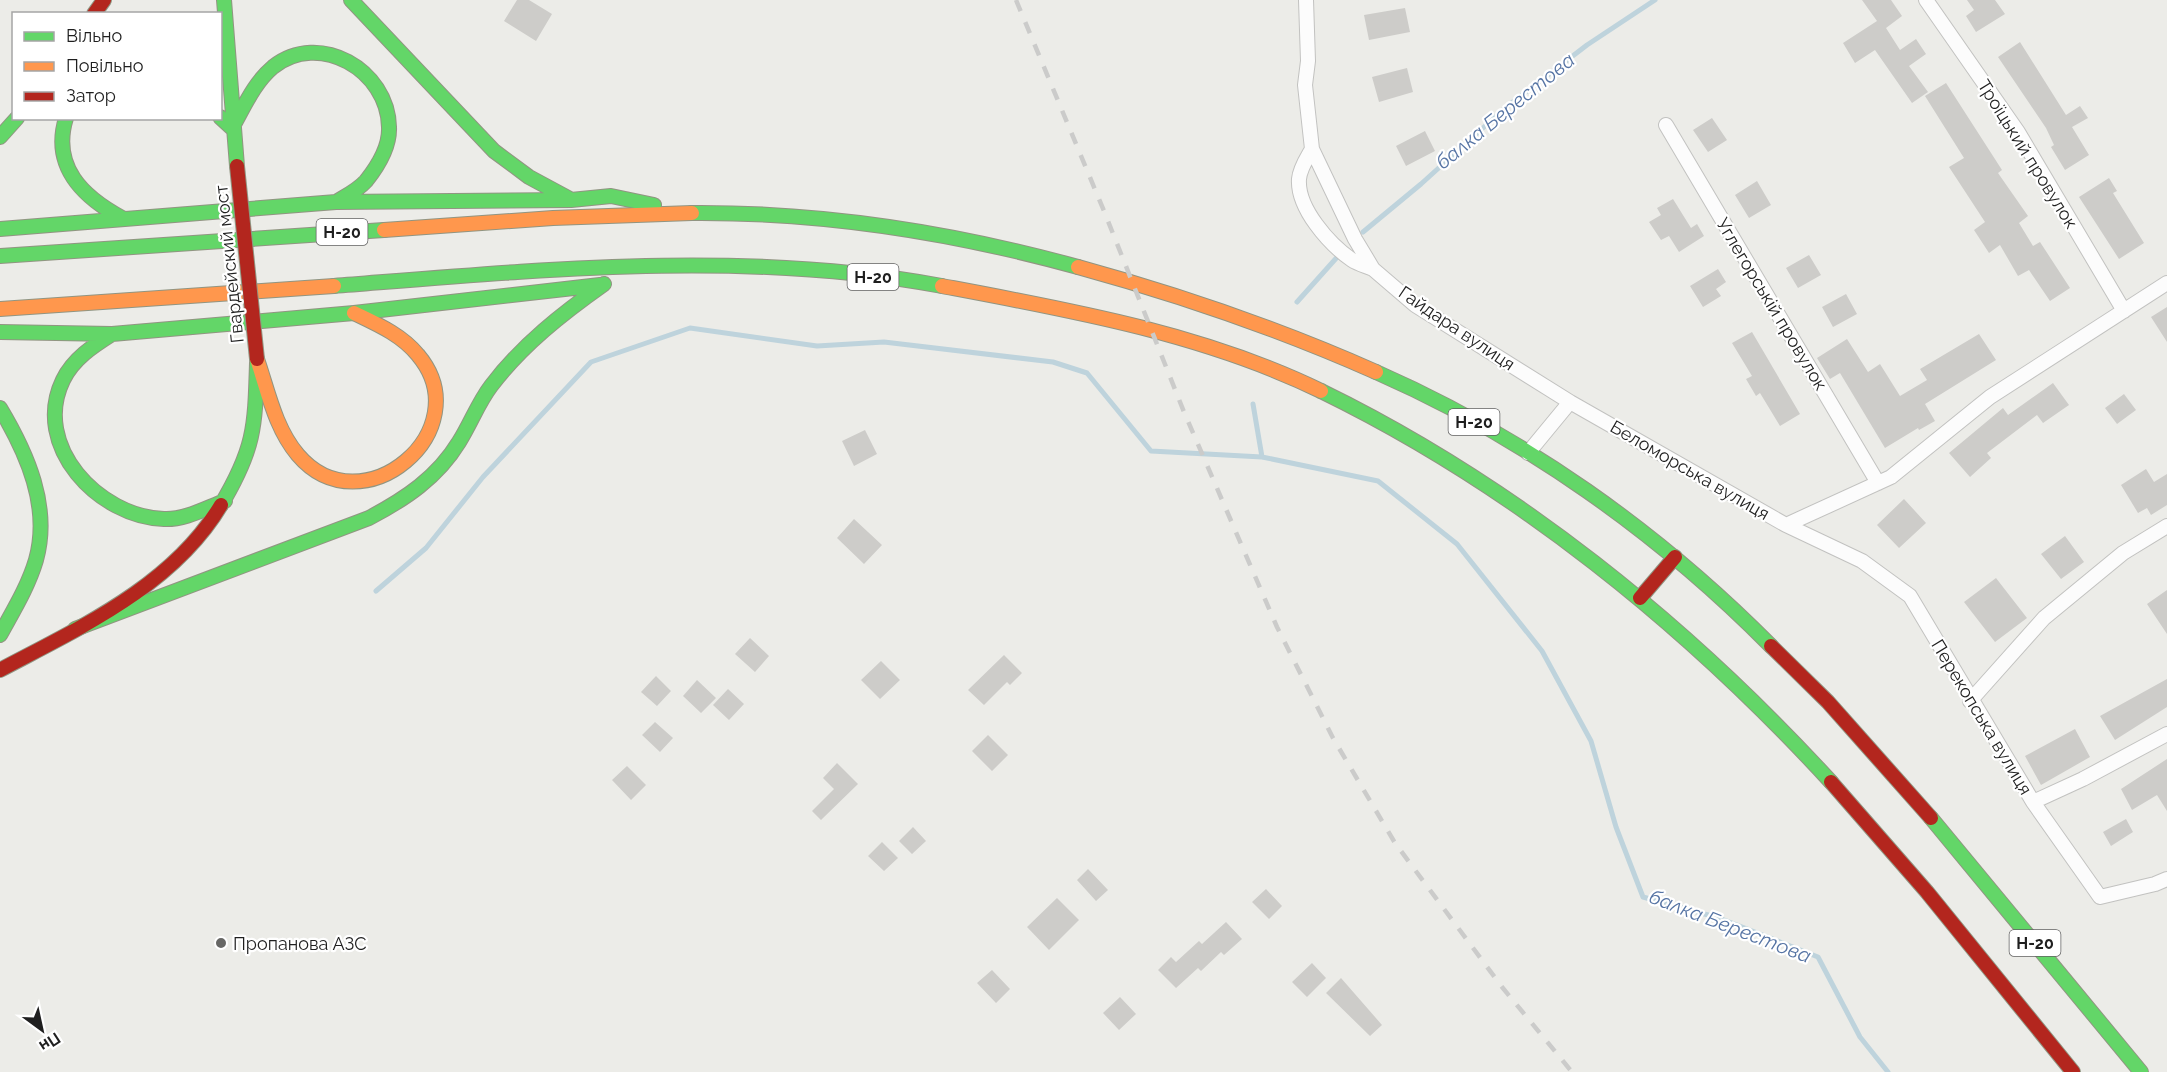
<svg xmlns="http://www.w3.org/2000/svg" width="2167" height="1072" font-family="Raleway,sans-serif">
  <rect width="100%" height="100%" fill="#ecece8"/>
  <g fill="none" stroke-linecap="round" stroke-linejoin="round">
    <path stroke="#bed3dc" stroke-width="5" d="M 1363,232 L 1421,184 L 1505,108 L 1587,45 L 1655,0
      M 1297,302 L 1339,255
      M 1253,404 L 1262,457
      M 376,591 L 426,548 L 483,477 L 591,362 L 690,328 L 817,346 L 884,342 L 1053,362 L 1087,373 L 1151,451 L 1262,457 L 1378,481 L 1457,544 L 1542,651 L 1591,741 L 1616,827 L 1643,897 L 1719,918 L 1818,957 L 1860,1037 L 1888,1072"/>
  </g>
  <path fill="#cdccc9" d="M 517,0 L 529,0 L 552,14 L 536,41 L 504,21 Z
    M 1862,0 L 1891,0 L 1902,16 L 1886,28 L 1900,50 L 1916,39 L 1926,54 L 1909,66 L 1928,92 L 1912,103 L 1875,50 L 1855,63 L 1843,43 L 1877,21 Z
    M 1967,0 L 1995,0 L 2005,14 L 1976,32 L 1966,16 L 1974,10 Z
    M 1405,8 L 1410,32 L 1369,40 L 1364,15 Z
    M 2020,42 L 2066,115 L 2080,106 L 2088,118 L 2072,127 L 2089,155 L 2065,170 L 2051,147 L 2054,145 L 2046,128 L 1998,57 Z
    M 1407,68 L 1413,92 L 1379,102 L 1372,77 Z
    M 1946,83 L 2002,170 L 1998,173 L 2028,216 L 2019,223 L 2033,246 L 2040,242 L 2070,288 L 2050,301 L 2029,270 L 2018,276 L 2000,245 L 1989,253 L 1974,230 L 1985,222 L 1949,167 L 1964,158 L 1925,96 Z
    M 1712,118 L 1727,140 L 1708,152 L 1693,130 Z
    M 1425,131 L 1435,151 L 1406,166 L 1396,146 Z
    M 2109,178 L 2117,191 L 2113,193 L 2144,243 L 2119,259 L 2079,197 Z
    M 1757,181 L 1771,205 L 1749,218 L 1735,195 Z
    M 1673,199 L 1691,228 L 1697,224 L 1704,236 L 1679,252 L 1669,236 L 1661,240 L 1649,222 L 1661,215 L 1657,208 Z
    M 1809,255 L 1821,275 L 1798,288 L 1786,268 Z
    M 1718,269 L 1726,282 L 1716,289 L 1721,296 L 1703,307 L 1690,286 Z
    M 1846,294 L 1857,314 L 1833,327 L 1822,307 Z
    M 2167,307 L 2167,342 L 2151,317 Z
    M 1752,332 L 1800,414 L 1780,426 L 1760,393 L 1756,396 L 1746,379 L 1752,376 L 1732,343 Z
    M 1979,334 L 1996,360 L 1925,404 L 1935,421 L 1919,430 L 1918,428 L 1885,448 L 1840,373 L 1830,379 L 1817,358 L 1847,339 L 1868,372 L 1880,364 L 1900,396 L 1927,380 L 1920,369 Z
    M 2053,383 L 2069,405 L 2043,423 L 2037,415 L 1987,453 L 1991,458 L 1970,477 L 1949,453 L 2003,408 L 2008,415 Z
    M 2124,394 L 2136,410 L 2117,424 L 2105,408 Z
    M 865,430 L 877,454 L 854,466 L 842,441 Z
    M 2146,469 L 2154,482 L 2167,474 L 2167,505 L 2151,515 L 2147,508 L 2138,513 L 2121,485 Z
    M 1904,499 L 1926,523 L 1899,548 L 1877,525 Z
    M 854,519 L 882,545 L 864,564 L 837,538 Z
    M 2065,536 L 2084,562 L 2061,579 L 2041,554 Z
    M 1996,578 L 2027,618 L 1995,642 L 1964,602 Z
    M 2167,590 L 2167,634 L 2147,604 Z
    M 750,638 L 769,656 L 755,672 L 735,654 Z
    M 1004,655 L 1022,673 L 1010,685 L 1007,682 L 984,705 L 968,690 Z
    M 881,661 L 900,680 L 880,699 L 861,680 Z
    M 656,676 L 671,691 L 657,706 L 641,692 Z
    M 2167,679 L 2167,707 L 2115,740 L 2100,716 Z
    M 697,680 L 716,698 L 701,713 L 683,696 Z
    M 728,689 L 744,704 L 729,720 L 713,705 Z
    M 655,722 L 673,738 L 660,752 L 642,735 Z
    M 2075,729 L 2090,757 L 2041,785 L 2025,756 Z
    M 988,735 L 1008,755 L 992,771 L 972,751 Z
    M 2167,759 L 2167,811 L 2157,795 L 2132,810 L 2121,789 Z
    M 837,763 L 858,784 L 821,820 L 812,811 L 834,789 L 823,778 Z
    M 627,766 L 646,785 L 631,800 L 612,780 Z
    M 2126,819 L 2133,832 L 2111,846 L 2103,832 Z
    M 913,827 L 926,841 L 912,854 L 899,841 Z
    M 882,842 L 898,858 L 884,871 L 868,856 Z
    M 1088,869 L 1108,890 L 1096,901 L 1077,880 Z
    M 1266,889 L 1282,906 L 1269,919 L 1252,902 Z
    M 1057,898 L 1079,920 L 1049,950 L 1027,927 Z
    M 1226,922 L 1242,939 L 1224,955 L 1221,952 L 1201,971 L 1198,968 L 1176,988 L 1158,970 L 1171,957 L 1176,962 L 1199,941 L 1202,944 Z
    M 1312,963 L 1326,978 L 1307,997 L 1292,982 Z
    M 992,970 L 1010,989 L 996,1003 L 977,983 Z
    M 1341,978 L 1382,1025 L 1370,1036 L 1326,993 Z
    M 1120,997 L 1136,1014 L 1119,1030 L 1103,1013 Z"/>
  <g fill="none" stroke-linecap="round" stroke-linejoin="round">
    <g stroke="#c2c2c0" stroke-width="16">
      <path id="street" d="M 1306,0 L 1308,61 L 1305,85 L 1312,149 L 1355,239 L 1373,269 L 1415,305 L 1570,402
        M 1926,0 L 2018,132 L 2124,311
        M 1666,125 L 1878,483
        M 1312,149 C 1307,158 1300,168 1299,179 C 1297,208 1329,244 1352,260 C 1358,264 1366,266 1373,269
        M 1528,453 L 1570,402 L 1786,525 L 1891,477 L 1990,397 L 2167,283
        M 1786,525 L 1862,561 L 1910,596 L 2033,802 L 2100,897 L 2155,884 L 2167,879
        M 1970,701 L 2044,618 L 2123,553 L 2167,526
        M 2033,802 L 2083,779 L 2167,734"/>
    </g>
    <g stroke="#919582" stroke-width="16">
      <path id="fast" d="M 224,0 L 237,166
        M 351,0 L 494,151 L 529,177 L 568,198
        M 220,117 L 232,128 C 244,107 254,83 273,67 C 319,30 388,70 389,127 C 390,147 378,166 366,181 C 358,190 346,196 336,202
        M 66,118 C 51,167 83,197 122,218
        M 0,137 L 17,118
        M 692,213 C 823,212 951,232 1078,267
        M 0,229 L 336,202 L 571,200 L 611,196 L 654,205
        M 0,256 L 384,230
        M 334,286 C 536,270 742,249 942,286
        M 0,332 L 112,334 L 354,313 L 600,285
        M 112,334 C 93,346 73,359 63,380 C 31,446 99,517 164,519 C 185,520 206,508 225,501
        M 1376,372 C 1524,437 1658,532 1771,646
        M 1321,391 C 1514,485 1687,625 1831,782
        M 0,408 C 27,453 51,507 36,560 C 28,587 13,611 0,635
        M 221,505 C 255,448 255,427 257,363
        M 75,629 L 369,518 C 405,499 437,478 459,442 C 471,423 478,403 491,386 C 522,345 563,313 604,284
        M 1931,818 L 2141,1072"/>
    </g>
    <g stroke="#919582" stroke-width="16">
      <path id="slow" d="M 384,230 L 553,218 L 692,213
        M 1078,267 C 1180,295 1279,329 1376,372
        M 942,286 C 1070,310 1204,334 1321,391
        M 0,309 L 334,286
        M 257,359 C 268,391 275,428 298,455 C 362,530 481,430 418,355 C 402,335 377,324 354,313"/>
    </g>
    <g stroke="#919582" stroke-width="16">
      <path id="jam" d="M 94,14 L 104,0
        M 1640,598 L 1675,557
        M 1771,646 L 1828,702 L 1931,818
        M 0,670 C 79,628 173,586 221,505
        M 1831,782 L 1927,892 L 2073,1072"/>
    </g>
    <use href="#street" stroke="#fcfcfc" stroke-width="14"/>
    <use href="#fast" stroke="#63d668" stroke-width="14"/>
    <use href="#slow" stroke="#ff974d" stroke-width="14"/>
    <use href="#jam" stroke="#b3261e" stroke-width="14"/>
    <path stroke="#cbcbca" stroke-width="4.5" stroke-dasharray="12 12" stroke-linecap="butt" d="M 1016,0 L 1104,211 L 1184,412 L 1277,627 L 1333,738 L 1395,843 L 1502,987 L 1572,1072"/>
    <g stroke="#919582" stroke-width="16" stroke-linecap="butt">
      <path id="jam-bridge" d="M 237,166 L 257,359"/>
    </g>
    <use href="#jam-bridge" stroke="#b3261e" stroke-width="14"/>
  </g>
  <circle fill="#676765" stroke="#fff" stroke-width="2" cx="221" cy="943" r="6"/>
  <g text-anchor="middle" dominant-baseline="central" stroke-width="4.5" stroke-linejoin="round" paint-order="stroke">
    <g fill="#fff" stroke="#626262" stroke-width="1.5">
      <rect x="316.5" y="219" width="51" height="26" rx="4.5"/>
      <rect x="847.5" y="264" width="51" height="26" rx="4.5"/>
      <rect x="1448.5" y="409" width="51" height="26" rx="4.5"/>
      <rect x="2009.5" y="930" width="51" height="26" rx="4.5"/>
    </g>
    <g font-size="16" font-weight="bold" fill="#1f1f1f">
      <text x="342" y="232">Н-20</text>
      <text x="873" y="277">Н-20</text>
      <text x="1474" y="422">Н-20</text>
      <text x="2035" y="943">Н-20</text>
    </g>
    <g font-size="18" fill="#1f1f1f" stroke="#fff">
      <text transform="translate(2028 154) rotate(58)">Троїцький провулок</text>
      <text transform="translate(229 264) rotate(-96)">Гвардейский мост</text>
      <text transform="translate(1772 304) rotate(59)">Углегорськiй провулок</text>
      <text transform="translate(1457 328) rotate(34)">Гайдара вулиця</text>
      <text transform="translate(1690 470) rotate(30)">Беломорська вулиця</text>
      <text transform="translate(1982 717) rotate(59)">Перекопська вулиця</text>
    </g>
    <g font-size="18" fill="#1f1f1f" stroke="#fff" text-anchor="start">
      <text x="233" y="943">Пропанова АЗС</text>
    </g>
    <g font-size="20" font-style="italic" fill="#5674a4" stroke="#fff">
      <text transform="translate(1505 111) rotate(-39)">балка Берестова</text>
      <text transform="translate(1730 926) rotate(21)">балка Берестова</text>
    </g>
  </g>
  <rect x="12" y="12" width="210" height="108" fill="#ffffff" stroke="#a5a5a5" stroke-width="1.5"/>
  <rect x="24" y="32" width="30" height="9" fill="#63d668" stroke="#a5a5a5" stroke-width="1.5"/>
  <text x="66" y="42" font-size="18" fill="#1f1f1f">Вільно</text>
  <rect x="24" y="62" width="30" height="9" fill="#ff974d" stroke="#a5a5a5" stroke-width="1.5"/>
  <text x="66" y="72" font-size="18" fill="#1f1f1f">Повільно</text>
  <rect x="24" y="92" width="30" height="9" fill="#b3261e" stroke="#a5a5a5" stroke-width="1.5"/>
  <text x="66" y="102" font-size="18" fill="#1f1f1f">Затор</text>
  <g transform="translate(42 1030) rotate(147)" stroke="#ffffff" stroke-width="4.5" paint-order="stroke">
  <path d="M0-4.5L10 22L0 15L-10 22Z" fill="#1f1f1f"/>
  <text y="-9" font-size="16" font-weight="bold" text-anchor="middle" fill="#1f1f1f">Пн</text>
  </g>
</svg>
